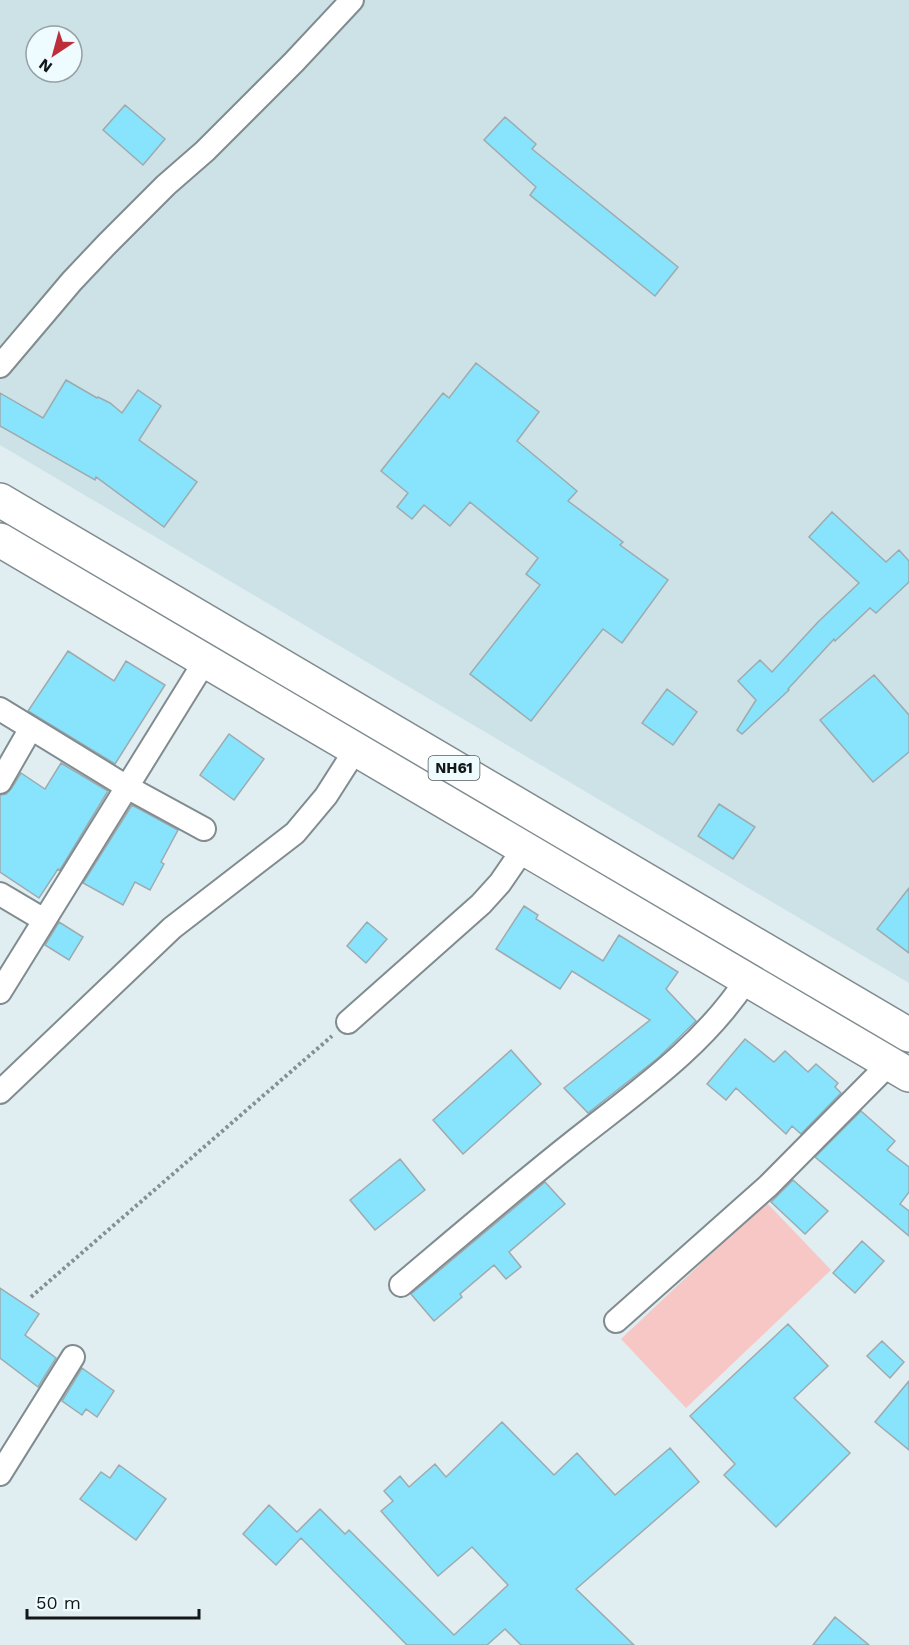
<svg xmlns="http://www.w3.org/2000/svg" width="909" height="1645" font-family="'Work Sans',sans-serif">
  <rect width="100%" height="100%" fill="#e1eef1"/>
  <path fill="#cce2e7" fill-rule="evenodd" d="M 0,0 L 909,0 L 909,983 L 0,445 ZM 36,36 L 72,36 L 72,72 L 36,72 Z"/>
  <path fill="#f6c7c4" d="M 766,1202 L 831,1270 L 686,1408 L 621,1339 Z"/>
  <path fill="#87e4fc" stroke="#9eaaae" stroke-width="1.5" d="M 125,105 L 165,139 L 143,165 L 103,130 Z
    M 505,117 L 536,144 L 532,149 L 678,267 L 655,296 L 530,195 L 536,187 L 484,140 Z
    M 476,363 L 539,412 L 517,441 L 577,491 L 568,501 L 623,542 L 620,545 L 668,580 L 622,643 L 603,629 L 531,721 L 470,674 L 540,585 L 526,574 L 538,558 L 470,502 L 450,526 L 424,505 L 412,519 L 397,507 L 408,493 L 381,471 L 443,393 L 449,398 Z
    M 66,380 L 97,398 L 98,397 L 110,403 L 122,413 L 138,390 L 161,406 L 139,440 L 197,482 L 164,527 L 96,477 L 95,480 L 0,426 L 0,393 L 43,418 Z
    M 832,512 L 886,562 L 899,550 L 909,561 L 909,582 L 876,613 L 870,608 L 835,641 L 834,639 L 788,689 L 789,690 L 742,734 L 737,730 L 756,700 L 738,681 L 760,660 L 772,672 L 818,622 L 859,583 L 809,537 Z
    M 68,651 L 114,681 L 126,661 L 165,685 L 115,764 L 28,711 Z
    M 874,675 L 909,715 L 909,752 L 873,782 L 820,720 Z
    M 667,689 L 697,712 L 673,745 L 642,723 Z
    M 229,734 L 264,759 L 234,800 L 200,775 Z
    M 61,763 L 108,791 L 60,870 L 58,869 L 39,898 L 0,872 L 0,795 L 6,794 L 11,789 L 21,773 L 45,789 Z
    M 719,804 L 755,827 L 733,859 L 698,836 Z
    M 132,805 L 178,830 L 161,862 L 164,864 L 150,890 L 135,882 L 123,905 L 83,883 Z
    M 909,888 L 909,953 L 877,929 Z
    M 524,906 L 538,915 L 536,919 L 603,961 L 619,935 L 678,972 L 666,989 L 696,1021 L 658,1058 L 588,1113 L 564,1088 L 650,1020 L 572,971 L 560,989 L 496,949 Z
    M 59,922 L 83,937 L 69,960 L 45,945 Z
    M 367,922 L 387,939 L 366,963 L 347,946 Z
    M 745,1039 L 774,1062 L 785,1051 L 808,1072 L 816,1064 L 838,1083 L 835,1087 L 841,1093 L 801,1134 L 792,1126 L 786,1134 L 736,1088 L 726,1100 L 707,1084 Z
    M 511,1050 L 541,1084 L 463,1154 L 433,1120 Z
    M 861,1111 L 895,1141 L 887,1150 L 909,1167 L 909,1192 L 900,1204 L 909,1211 L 909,1236 L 815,1157 Z
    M 400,1159 L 425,1190 L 375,1230 L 350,1200 Z
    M 793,1180 L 828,1211 L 805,1234 L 771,1202 Z
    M 545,1182 L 565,1204 L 509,1252 L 521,1267 L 506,1279 L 494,1265 L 460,1294 L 462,1297 L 434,1321 L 411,1294 Z
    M 862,1241 L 884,1261 L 855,1293 L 833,1273 Z
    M 0,1288 L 39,1314 L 25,1335 L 56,1358 L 38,1387 L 0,1358 Z
    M 788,1324 L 828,1366 L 794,1398 L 850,1453 L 776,1527 L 724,1475 L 735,1464 L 690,1416 Z
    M 882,1341 L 904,1362 L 890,1378 L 867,1356 Z
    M 82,1368 L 114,1391 L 97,1417 L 86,1409 L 82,1415 L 62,1401 Z
    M 909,1381 L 909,1450 L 875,1422 Z
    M 502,1422 L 554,1475 L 577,1453 L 615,1495 L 670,1448 L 699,1482 L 576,1589 L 634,1645 L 521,1645 L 505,1629 L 487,1645 L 407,1645 L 301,1538 L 276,1565 L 243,1534 L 269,1505 L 297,1532 L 320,1509 L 345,1534 L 349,1530 L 454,1635 L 508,1585 L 472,1547 L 438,1576 L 381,1511 L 393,1501 L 384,1491 L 400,1476 L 409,1487 L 435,1464 L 446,1477 Z
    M 119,1465 L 166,1499 L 136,1540 L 80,1499 L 101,1472 L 110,1478 Z
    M 835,1617 L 869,1645 L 813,1645 Z"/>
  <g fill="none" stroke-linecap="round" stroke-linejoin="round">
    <g stroke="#808c90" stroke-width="26">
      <path id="minor" d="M 0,366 L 72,281 L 107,244 L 166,185 L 205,151 L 294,62 L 352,0
        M 0,709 L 127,787 L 204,829
        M 0,782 L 31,728
        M 0,894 L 44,920
        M 0,992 L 205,661
        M 348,1022 L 481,904 L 500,883 L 524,848
        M 0,1092 L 172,928 L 295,833 L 326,796 L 356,749
        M 401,1285 C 458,1237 514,1189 572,1143 C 635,1093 703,1047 747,979
        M 616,1321 L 768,1186 L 890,1063
        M 0,1474 L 73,1357"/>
    </g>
    <g stroke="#808c90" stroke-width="36">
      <path id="highway" d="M 0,500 L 909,1035
        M 0,540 L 909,1075"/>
    </g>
    <path stroke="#868f91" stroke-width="4" stroke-dasharray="3 3" stroke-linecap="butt" d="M 31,1297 L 332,1036"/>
    <use href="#minor" stroke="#fff" stroke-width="22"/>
    <use href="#highway" stroke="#fff" stroke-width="33"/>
  </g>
  <g text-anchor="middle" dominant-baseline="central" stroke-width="4.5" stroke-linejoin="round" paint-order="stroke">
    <rect fill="#eefbff" stroke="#545b5d" stroke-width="1.5" x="428.5" y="756" width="51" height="24" rx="4.5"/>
    <g font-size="15" font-weight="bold" fill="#121718">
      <text x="454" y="768">NH61</text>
    </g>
  </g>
  <g transform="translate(54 54) rotate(216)"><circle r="28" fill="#eefbff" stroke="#96a0a3" stroke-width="1.5"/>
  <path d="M0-4.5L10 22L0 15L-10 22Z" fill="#be2e39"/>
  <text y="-9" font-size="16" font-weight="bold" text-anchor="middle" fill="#121718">N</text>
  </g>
  <path d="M27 1609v9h172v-9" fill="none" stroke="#121718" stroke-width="3"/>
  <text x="36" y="1609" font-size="18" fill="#121718" stroke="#eefbff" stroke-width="4.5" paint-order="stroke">50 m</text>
</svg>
